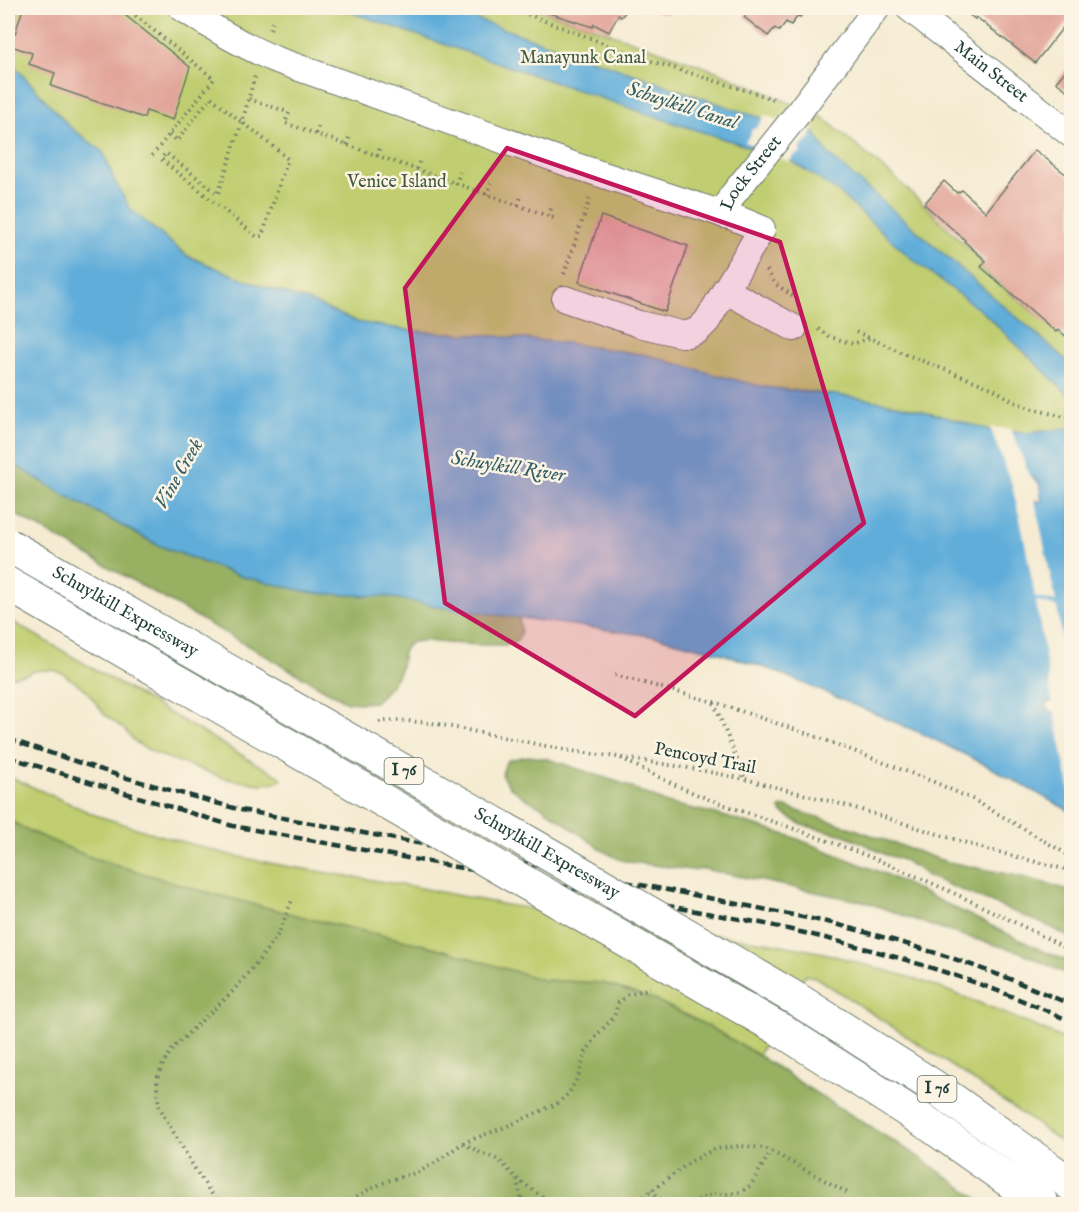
<svg xmlns="http://www.w3.org/2000/svg" width="1079" height="1212" font-family="'IM FELL English',serif">
  <rect width="100%" height="100%" fill="#fcf5e5"/>
  <filter id="ink" filterUnits="userSpaceOnUse"><feTurbulence type="fractalNoise" baseFrequency=".0167" numOctaves="2"/><feDisplacementMap in="SourceGraphic" scale="12" xChannelSelector="R" yChannelSelector="G"/><feConvolveMatrix kernelMatrix="1 2 1 2 8 2 1 2 1" color-interpolation-filters="sRGB"/></filter>
  <filter id="wash" filterUnits="userSpaceOnUse"><feTurbulence type="fractalNoise" baseFrequency=".008" numOctaves="4" result="noise"/><feDisplacementMap in="SourceGraphic" scale="24" xChannelSelector="R" yChannelSelector="G"/><feGaussianBlur stdDeviation="1.35" result="paint"/><feColorMatrix in="noise" values="0 0 0 0 0 0 0 0 0 0 0 0 0 0 0 0 0 1.4 0 .05"/><feComposite in="paint" operator="in"/></filter>
  <g filter="url(#wash)">
    <rect width="100%" height="100%" fill="#f5ebd2"/>
    <path fill="#c0cd6f" stroke="#708552" stroke-width="1.5" d="M 8,8 L 532,8 L 593,27 L 721,73 L 822,117 L 902,184 L 983,262 L 980,268 L 1071,344 L 1071,428 L 1028,433 L 990,430 L 906,406 L 853,397 L 764,387 L 716,375 L 647,355 L 565,343 L 483,335 L 413,331 L 357,322 L 313,303 L 245,280 L 188,256 L 131,210 L 115,182 L 103,152 L 70,127 L 8,59 Z
      M 8,619 L 255,763 L 278,775 L 282,779 L 278,782 L 260,784 L 227,779 L 154,753 L 135,742 L 125,730 L 105,715 L 86,690 L 62,673 L 52,670 L 32,671 L 28,674 L 8,677 Z
      M 8,776 L 95,815 L 152,833 L 230,855 L 285,866 L 410,886 L 506,905 L 772,943 L 824,953 L 919,980 L 990,1007 L 1071,1042 L 1071,1149 C 988,1089 902,1032 815,977 L 805,975 L 758,1055 L 708,1026 L 655,1000 L 602,983 L 543,980 L 437,948 L 315,920 L 194,889 L 90,857 L 31,832 L 8,820 Z"/>
    <path fill="#98b062" stroke="#5c764b" stroke-width="1.5" d="M 8,461 L 65,495 L 157,545 L 240,576 L 313,593 L 389,597 L 447,608 L 519,618 C 521,627 523,637 514,643 C 506,648 449,643 436,642 C 429,641 416,640 409,644 C 401,649 403,662 400,670 C 395,683 385,693 375,702 L 359,703 L 347,702 L 8,510 Z
      M 528,756 L 548,759 L 621,783 L 667,803 L 716,814 L 790,836 L 887,875 L 1043,951 L 1071,962 L 1071,976 L 1020,952 L 940,929 L 869,903 L 704,869 L 691,870 L 630,862 L 621,860 L 605,852 L 542,807 L 525,798 L 512,789 L 503,778 L 502,774 L 506,762 L 509,760 Z
      M 785,807 L 843,825 L 944,861 L 1022,877 L 1056,886 L 1071,892 L 1071,939 L 1053,928 L 927,876 C 917,867 900,857 886,855 L 858,841 L 845,835 L 802,825 L 781,812 L 780,808 Z
      M 8,820 L 31,832 L 90,857 L 194,889 L 315,920 L 437,948 L 543,980 L 602,983 L 655,1000 L 708,1026 L 758,1055 L 811,1090 L 914,1154 L 986,1204 L 8,1204 Z"/>
    <path fill="#61adda" stroke="#407587" stroke-width="1.5" fill-rule="evenodd" d="M 338,8 L 444,8 L 748,114 L 813,131 L 829,155 L 1071,364 L 1071,397 L 985,314 L 912,259 L 838,192 L 790,160 L 668,121 Z
      M 8,59 L 70,127 L 103,152 L 115,182 L 131,210 L 187,256 L 245,280 L 313,303 L 357,322 L 413,331 L 483,335 L 566,343 L 647,355 L 716,375 L 764,387 L 853,397 L 906,406 L 990,430 L 1028,433 L 1071,428 L 1071,706 L 1053,701 L 1045,705 L 1050,711 L 1071,717 L 1071,812 L 988,766 L 923,734 L 772,670 L 720,653 L 658,637 L 447,608 L 389,597 L 313,593 L 240,576 L 158,545 L 65,495 L 8,461 ZM 1031,476 L 1039,483 L 1042,502 L 1019,495 L 1011,485 Z"/>
    <path fill="#f5ebd2" d="M 763,115 L 815,129 L 811,134 L 811,138 L 807,140 L 800,148 L 800,153 L 795,155 L 789,162 L 745,142 L 751,134 L 751,130 L 756,128 L 763,119 Z
      M 990,427 L 1011,429 L 1029,474 L 1031,480 L 1016,486 L 1020,493 L 1034,497 L 1056,602 L 1035,597 L 1022,527 L 1011,482 Z
      M 1036,601 L 1057,607 L 1071,699 L 1072,709 L 1053,705 Z
      M 1054,709 L 1072,714 L 1071,795 L 1067,777 Z"/>
    <g id="blocks">
      <path fill="#e2a59a" d="M 23,8 L 106,8 L 109,9 L 109,8 L 116,8 L 190,67 L 173,120 L 146,111 L 144,118 L 51,86 L 55,73 L 29,64 L 32,53 L 8,45 L 8,31 L 15,34 Z
        M 533,8 L 629,8 L 621,17 L 618,15 L 609,32 L 594,24 L 593,27 Z
        M 644,8 L 673,8 L 667,14 Z
        M 750,8 L 801,8 L 800,9 L 804,12 L 800,17 L 798,16 L 791,25 L 786,22 L 779,31 L 775,28 L 768,36 L 744,17 Z
        M 960,8 L 1072,8 L 1072,16 L 1035,63 L 976,17 L 975,19 Z
        M 1072,63 L 1072,94 L 1056,82 Z
        M 1035,150 L 1072,179 L 1072,341 L 1058,330 L 1056,332 L 981,267 L 986,261 L 964,241 L 965,240 L 924,204 L 944,181 L 957,193 L 962,190 L 986,212 Z
        M 601,216 L 688,246 L 665,312 L 579,282 Z"/>
    </g>
  </g>
  <g filter="url(#ink)">
    <use href="#blocks" fill-opacity="0" stroke="#6a7a6b" stroke-width="1.5"/>
    <g fill="none" stroke-linecap="round" stroke-linejoin="round">
      <g stroke="#6a7a6b" stroke-width="28">
        <g id="minor">
          <path d="M 182,8 C 211,27 242,45 274,59 L 573,165 L 738,219 L 762,229 L 707,321 L 698,330 L 688,334 L 681,334 L 639,324 L 565,299"/>
          <path id="s1" d="M 909,8 L 1072,135"/>
          <path id="s2" d="M 724,215 L 731,197 L 795,117 L 877,8"/>
          <path d="M 725,290 L 794,328"/>
        </g>
      </g>
      <g stroke="#6a7a6b" stroke-width="35">
        <path id="highway" d="M 798,1000 L 933,1086 L 1072,1185
          M 781,1030 L 930,1125 L 1042,1204"/>
      </g>
      <path stroke="#6a7a6b" stroke-width="4" stroke-dasharray="1.5 4.5" stroke-linecap="butt" d="M 126,8 L 214,79 L 151,157
        M 511,8 L 645,59 L 777,100
        M 270,29 L 273,21
        M 249,99 L 285,111
        M 289,113 L 285,123 L 554,218
        M 170,134 L 177,141 L 211,97 C 225,109 239,120 254,131 L 288,159 L 262,236 L 257,237 L 161,159 L 166,153 L 218,194 L 242,122 L 255,76
        M 316,134 L 319,123
        M 347,145 L 350,134
        M 377,156 L 381,145
        M 417,169 L 420,159
        M 456,184 L 460,172
        M 487,195 L 491,183
        M 518,205 L 522,194
        M 549,216 L 552,205
        M 767,270 L 774,283 L 793,296
        M 564,274 L 590,198
        M 818,329 L 828,336 L 853,344 L 869,338
        M 856,332 L 910,356 L 992,388 L 1013,401 L 1029,408 L 1072,419
        M 615,675 L 714,702 L 820,738 L 934,782 L 974,800 L 1072,857
        M 714,703 L 745,779
        M 379,722 L 394,720 L 432,723 L 571,751 L 617,757 L 689,768 L 745,779 L 852,807 L 982,848 L 1072,871
        M 621,758 C 650,773 680,788 711,800 C 755,816 800,830 844,847 C 922,876 997,913 1072,951
        M 463,1143 L 481,1153 L 499,1160 L 516,1178 L 521,1197 L 519,1204
        M 517,1179 L 553,1204
        M 651,1190 C 657,1199 668,1203 679,1204
        M 219,1204 L 198,1174 L 165,1118 L 159,1105 L 157,1091 L 158,1076 L 163,1064 L 174,1047 L 233,991 L 260,959 L 279,933 L 292,900
        M 347,1204 L 368,1190 L 387,1181 L 419,1172 L 436,1162 L 463,1143 L 510,1125 L 558,1103 L 569,1093 L 578,1077 L 586,1052 L 598,1034 L 614,1017 L 618,1003 L 628,995 L 650,988
        M 634,1204 L 690,1162 L 715,1149 L 740,1146 L 765,1148 L 850,1194
        M 686,1204 L 715,1194 L 728,1194 L 741,1192 L 751,1185 L 771,1151"/>
      <use href="#minor" stroke="#fff" stroke-width="26"/>
      <use href="#highway" stroke="#fff" stroke-width="33"/>
      <path stroke="#1f3d34" stroke-width="4.5" stroke-dasharray="9 4.5" stroke-linecap="butt" d="M 8,739 L 120,776 L 241,810 L 694,895 L 832,923 L 900,942 L 952,958 L 1010,979 L 1072,1005
        M 8,757 L 233,826 L 761,923 C 869,947 970,975 1072,1022"/>
      <g stroke="#6a7a6b" stroke-width="35" stroke-linecap="butt">
        <g id="highway-bridge">
          <path id="s3" d="M 8,545 L 557,859 L 798,1000"/>
          <path d="M 8,584 L 781,1030"/>
        </g>
      </g>
      <use href="#highway-bridge" stroke="#fff" stroke-width="33"/>
    </g>
  </g>
  <path fill="#c2185b" fill-opacity="0.2" stroke="#c2185b" stroke-width="4.5" stroke-linejoin="round" d="M 507,148 L 780,242 L 864,523 L 635,716 L 445,603 L 405,288 Z"/>
  <g text-anchor="middle" dominant-baseline="central" stroke-width="5" stroke-linejoin="round" paint-order="stroke">
    <g fill="#fcf5e5" stroke="#617469" stroke-width="1.5">
      <rect x="384.5" y="758" width="39" height="26" rx="4.5"/>
      <rect x="917.5" y="1076" width="39" height="26" rx="4.5"/>
    </g>
    <g font-size="16" font-weight="bold" fill="#1f3d34">
      <text x="404" y="771">I 76</text>
      <text x="937" y="1089">I 76</text>
    </g>
    <g font-size="18" fill="#3f5a40" stroke="#fcf5e5">
      <text x="583" y="58">Manayunk Canal</text>
      <text x="397" y="182">Venice Island</text>
    </g>
    <g font-size="18" fill="#1f3d34" stroke="#fcf5e5">
      <text stroke="none"><textPath href="#s1" startOffset="104">Main Street</textPath></text>
      <text stroke="none"><textPath href="#s2" startOffset="50">Lock Street</textPath></text>
      <text stroke="none"><textPath href="#s3" startOffset="135">Schuylkill Expressway</textPath></text>
      <text transform="translate(705 759) rotate(11)">Pencoyd Trail</text>
      <text stroke="none"><textPath href="#s3" startOffset="621">Schuylkill Expressway</textPath></text>
    </g>
    <g font-size="20" font-style="italic" fill="#335f66" stroke="#fcf5e5">
      <text transform="translate(682 106) rotate(18)">Schuylkill Canal</text>
      <text transform="translate(508 467) rotate(9)">Schuylkill River</text>
      <text transform="translate(179 474) rotate(-60)">Vine Creek</text>
    </g>
  </g>
  <rect width="1079" height="1212" fill="none" stroke="#fcf5e5" stroke-width="30"/>
</svg>
